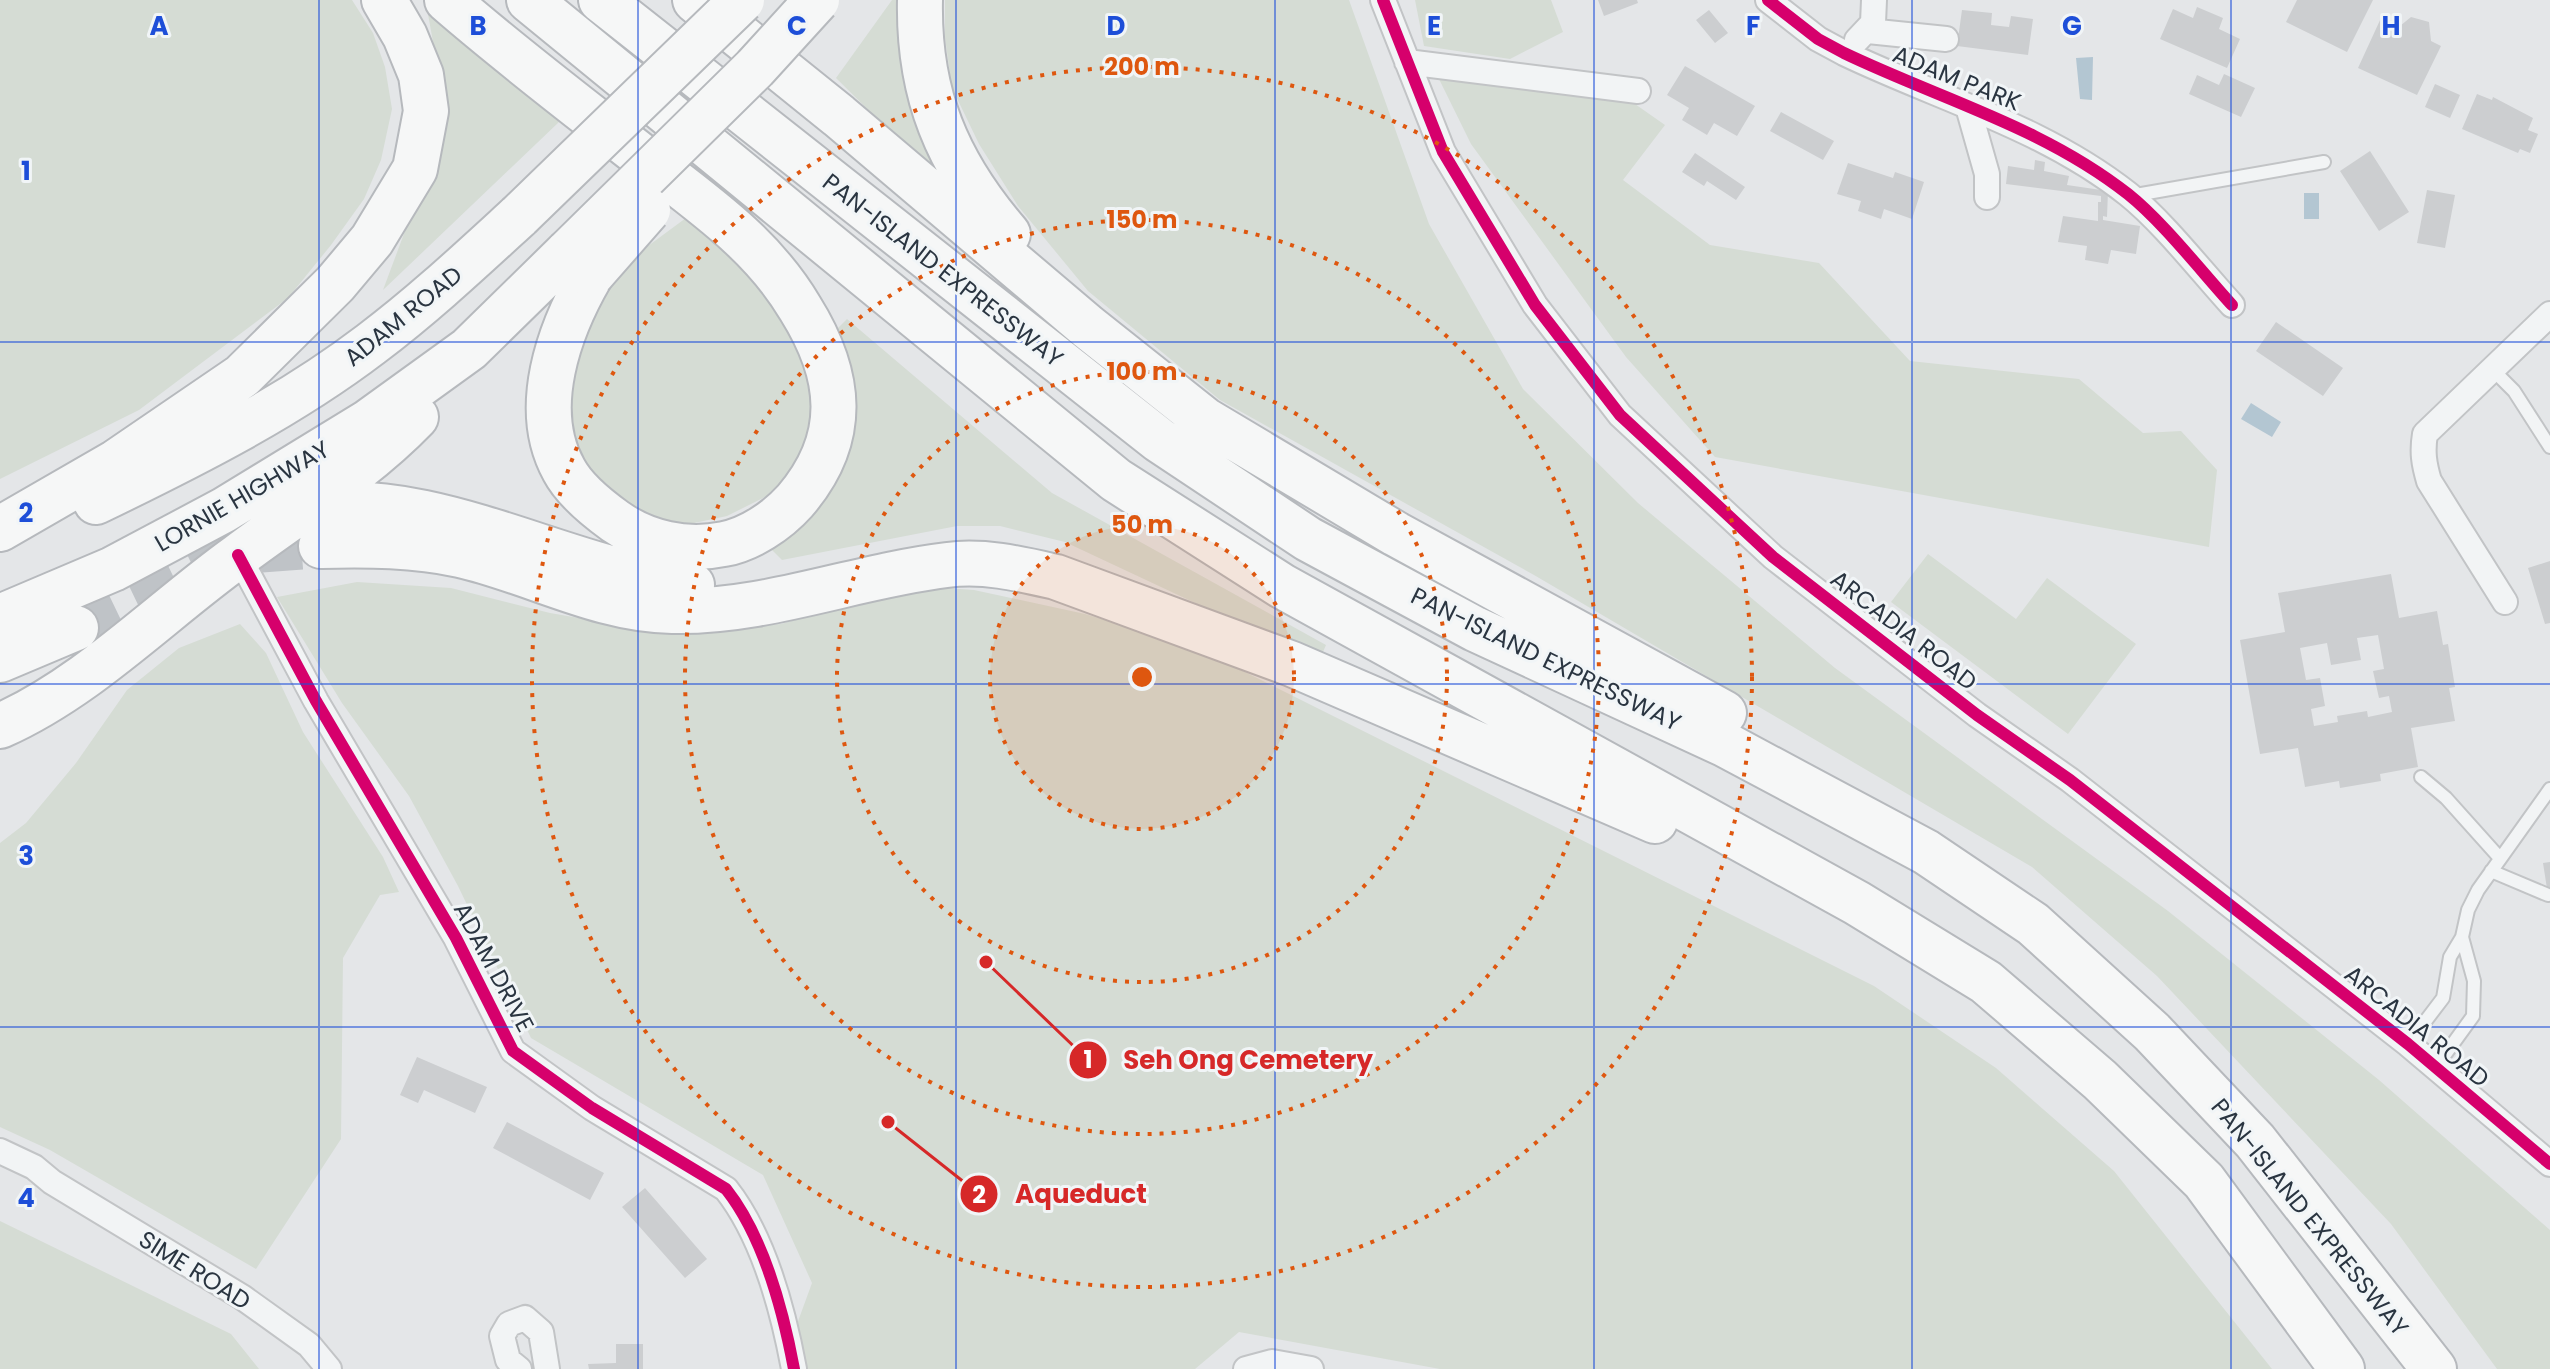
<svg xmlns="http://www.w3.org/2000/svg" width="2550" height="1369" font-family="Poppins,sans-serif">
  <rect width="100%" height="100%" fill="#e4e6e8"/>
  <path fill="#d5dcd4" d="M 0,0 L 352,0 L 373,33 L 385,67 L 392,109 L 381,160 L 364,199 L 331,245 L 288,298 L 139,410 L 0,479 Z
    M 892,0 L 903,0 L 912,89 L 936,177 L 836,78 Z
    M 945,0 L 1349,0 L 1429,224 L 1523,389 L 1638,503 L 1835,668 L 2168,911 L 2379,1080 L 2550,1230 L 2550,1369 L 2497,1369 L 2391,1224 L 2157,976 L 2032,867 L 1534,575 L 1220,400 L 1088,291 L 1018,206 L 979,144 L 952,88 L 945,38 Z
    M 1415,0 L 1551,0 L 1563,32 L 1510,59 L 1424,46 Z
    M 426,3 L 559,122 L 383,290 L 424,180 L 442,92 Z
    M 1439,79 L 1635,104 L 1665,125 L 1623,180 L 1710,245 L 1819,263 L 1910,361 L 2079,379 L 2143,433 L 2181,431 L 2217,470 L 2209,547 L 1715,457 L 1626,357 L 1471,144 Z
    M 690,215 L 766,291 L 811,362 L 812,436 L 789,476 L 773,493 L 727,516 L 680,526 L 629,516 L 585,464 L 570,429 L 568,396 L 585,332 L 601,294 L 629,260 Z
    M 847,319 L 1052,493 L 1326,645 L 1319,661 L 1065,542 L 1000,526 L 957,526 L 782,560 L 766,544 L 800,517 L 835,331 Z
    M 1928,554 L 2016,619 L 2047,578 L 2136,644 L 2068,734 L 1891,602 Z
    M 357,582 L 451,588 L 550,613 L 637,628 L 701,631 L 781,624 L 917,586 L 974,590 L 1085,614 L 1197,648 L 1874,986 L 1996,1068 L 2114,1171 L 2272,1369 L 1440,1369 L 1239,1332 L 1195,1369 L 806,1369 L 797,1324 L 812,1283 L 763,1175 L 531,1038 L 458,886 L 409,796 L 342,703 L 277,597 Z
    M 240,624 L 266,653 L 303,732 L 383,857 L 399,892 L 380,895 L 343,958 L 341,1139 L 256,1269 L 50,1150 L 0,1127 L 0,843 L 26,823 L 76,763 L 127,690 L 179,648 Z
    M 0,1221 L 231,1334 L 259,1369 L 0,1369 Z"/>
  <path fill="#b3c6d2" d="M 2093,57 L 2092,100 L 2080,99 L 2076,58 Z
    M 2304,193 L 2319,193 L 2319,219 L 2304,219 Z
    M 2251,403 L 2281,422 L 2272,437 L 2241,419 Z"/>
  <path fill="#ccced0" fill-rule="evenodd" d="M 1598,0 L 1637,0 L 1638,3 L 1604,16 Z
    M 2297,0 L 2373,0 L 2347,52 L 2286,22 Z
    M 2197,7 L 2223,18 L 2219,29 L 2240,39 L 2227,68 L 2160,39 L 2173,9 L 2193,18 Z
    M 1709,10 L 1728,33 L 1715,43 L 1696,20 Z
    M 1962,10 L 1992,13 L 1991,25 L 2009,27 L 2011,16 L 2033,19 L 2028,55 L 1957,46 Z
    M 2411,17 L 2429,22 L 2431,41 L 2441,46 L 2417,95 L 2358,68 L 2381,18 L 2400,26 Z
    M 1685,66 L 1755,106 L 1737,136 L 1714,123 L 1707,135 L 1682,120 L 1689,108 L 1667,95 Z
    M 2224,74 L 2255,88 L 2241,117 L 2189,94 L 2197,75 L 2219,85 Z
    M 2435,84 L 2460,95 L 2450,118 L 2425,107 Z
    M 2477,94 L 2492,100 L 2493,97 L 2533,118 L 2528,130 L 2538,134 L 2530,153 L 2520,149 L 2518,153 L 2462,129 Z
    M 1781,112 L 1834,141 L 1823,160 L 1770,131 Z
    M 2370,151 L 2409,212 L 2379,231 L 2340,171 Z
    M 1695,153 L 1745,187 L 1736,200 L 1707,181 L 1704,186 L 1682,172 Z
    M 2035,160 L 2045,162 L 2044,171 L 2069,176 L 2067,185 L 2108,191 L 2107,217 L 2103,216 L 2103,220 L 2140,226 L 2136,254 L 2111,250 L 2108,264 L 2085,260 L 2087,246 L 2058,242 L 2063,216 L 2098,221 L 2098,202 L 2101,202 L 2101,196 L 2006,184 L 2008,166 L 2034,170 Z
    M 1848,163 L 1893,178 L 1895,172 L 1924,182 L 1912,219 L 1884,209 L 1881,219 L 1858,211 L 1861,201 L 1837,194 Z
    M 2427,190 L 2455,195 L 2445,248 L 2417,243 Z
    M 2276,322 L 2343,368 L 2323,396 L 2256,351 Z
    M 2550,561 L 2550,623 L 2545,624 L 2528,568 Z
    M 2391,574 L 2399,618 L 2437,611 L 2443,645 L 2448,644 L 2455,687 L 2449,688 L 2455,721 L 2411,728 L 2418,767 L 2380,774 L 2381,781 L 2340,788 L 2339,781 L 2305,787 L 2298,748 L 2260,754 L 2240,640 L 2285,632 L 2278,593 ZM 2378,635 L 2384,669 L 2373,671 L 2379,698 L 2389,696 L 2392,712 L 2368,717 L 2367,711 L 2337,716 L 2338,722 L 2314,726 L 2311,709 L 2325,706 L 2320,678 L 2306,680 L 2300,648 L 2327,643 L 2331,665 L 2361,660 L 2357,638 Z
    M 2550,862 L 2550,895 L 2548,895 L 2543,863 Z
    M 417,1057 L 487,1087 L 475,1113 L 424,1090 L 418,1103 L 400,1095 Z
    M 507,1122 L 604,1173 L 590,1200 L 493,1148 Z
    M 645,1188 L 707,1259 L 685,1278 L 622,1207 Z
    M 616,1344 L 643,1344 L 643,1369 L 589,1369 L 588,1364 L 616,1363 Z"/>
  <g fill="none" stroke-linecap="round" stroke-linejoin="round">
    <path stroke="#bfc3c7" stroke-width="44" stroke-dasharray="44 22" stroke-linecap="butt" d="M 76,628 L 211,563 L 255,551 L 321,546"/>
    <g stroke="#c2c4c6" stroke-width="16">
      <path id="lane" d="M 2130,196 L 2324,162
        M 2493,370 L 2514,391 L 2550,447
        M 2421,777 L 2446,798 L 2498,856
        M 2491,871 L 2548,895
        M 2408,1044 L 2443,998 L 2450,957 L 2462,937 L 2468,910 L 2478,890 L 2550,789
        M 2436,1067 L 2473,1016 L 2474,981 L 2462,937"/>
    </g>
    <g stroke="#c2c4c6" stroke-width="28">
      <path id="street" d="M 1383,0 L 1443,152 L 1535,305 L 1620,415 L 1773,557 L 1977,715 L 2070,780 L 2408,1044 L 2550,1164
        M 1768,0 L 1818,39 L 1844,53 C 1940,99 2043,127 2128,194 C 2163,222 2201,271 2232,305
        M 1868,31 L 1946,39
        M 1857,40 L 1873,23 L 1874,0
        M 1407,62 L 1638,91
        M 1968,107 L 1987,174 L 1987,197
        M 238,555 L 316,701 L 456,938 L 513,1051 L 592,1108 L 726,1189 C 764,1237 783,1310 794,1369
        M 2505,602 L 2429,481 C 2424,464 2422,452 2425,434 L 2550,314
        M 0,1151 L 34,1167 L 52,1182 L 242,1297 L 309,1345 L 329,1369
        M 519,1369 L 508,1360 L 502,1336 L 509,1324 L 525,1318 L 541,1332 L 547,1369
        M 1246,1369 L 1272,1362 L 1311,1369"/>
    </g>
    <g stroke="#b6b9bd" stroke-width="48">
      <path id="highway" d="M 447,0 C 509,54 575,104 640,155 C 699,201 761,242 800,308 C 842,375 849,438 795,501 C 777,521 750,539 724,544 C 686,552 646,543 615,521 C 597,508 574,489 564,470 C 530,409 559,330 591,275
        M 529,0 L 1116,480 L 1282,586 L 1857,903 L 1986,982 L 2100,1080 L 2204,1181 L 2342,1369
        M 601,0 L 1159,440 L 1308,539 L 1475,629 L 1726,745 L 1926,852 L 2033,924 L 2152,1032 L 2255,1141 L 2434,1369
        M 695,0 L 839,116 L 1088,327 L 1205,420 L 1396,534 L 1724,713
        M 920,0 C 918,94 947,163 1008,234
        M 96,502 C 191,456 287,408 371,344 C 423,305 471,260 519,216
        M 309,507 C 437,488 565,571 692,585
        M 0,529 L 116,462 L 242,376 L 335,284 L 372,240 L 415,169 L 426,111 L 421,75 L 405,36 L 384,0
        M 321,546 C 368,545 414,545 460,555 C 531,571 598,610 672,611 C 766,613 855,576 947,565 C 984,560 1021,569 1056,577 L 1292,664 L 1655,821
        M 0,617 L 113,569 L 224,510 L 368,422 L 469,349 L 568,252
        M 0,660 L 76,628
        M 0,726 C 88,687 160,612 238,556 C 298,511 364,471 416,417"/>
    </g>
    <use href="#lane" stroke="#f2f4f5" stroke-width="12"/>
    <use href="#street" stroke="#f2f4f5" stroke-width="24"/>
    <use href="#highway" stroke="#f6f7f7" stroke-width="44"/>
    <g stroke="#b6b9bd" stroke-width="48" stroke-linecap="butt">
      <path id="highway-bridge" d="M 519,216 L 742,0
        M 568,252 L 755,68 L 817,0
        M 591,275 L 648,210"/>
    </g>
    <use href="#highway-bridge" stroke="#f6f7f7" stroke-width="44"/>
    <g stroke="#f1f5f7" stroke-width="17">
      <path id="cycleway" d="M 1383,0 L 1443,152 L 1535,305 L 1620,415 L 1773,557 L 1977,715 L 2070,780 L 2408,1044 L 2550,1164
        M 1768,0 L 1818,39 L 1844,53 C 1940,99 2043,127 2128,194 C 2163,222 2201,271 2232,305
        M 238,555 L 316,701 L 456,938 L 513,1051 L 592,1108 L 726,1189 C 764,1237 783,1310 794,1369"/>
    </g>
    <use href="#cycleway" stroke="#d6006c" stroke-width="12"/>
  </g>
  <path fill="none" stroke="#1d4ed8" stroke-width="2" stroke-opacity="0.55" d="M 319,0 L 319,1369M 638,0 L 638,1369M 956,0 L 956,1369M 1275,0 L 1275,1369M 1594,0 L 1594,1369M 1912,0 L 1912,1369M 2231,0 L 2231,1369M 0,342 L 2550,342M 0,684 L 2550,684M 0,1027 L 2550,1027"/>
  <circle cx="1142" cy="677" r="152" fill="#de570f" fill-opacity=".12"/>
  <g fill="none" stroke="#de570f" stroke-width="4" stroke-dasharray="4 8">
    <circle cx="1142" cy="677" r="152"/>
    <circle cx="1142" cy="677" r="305"/>
    <circle cx="1142" cy="677" r="457"/>
    <circle cx="1142" cy="677" r="610"/>
  </g>
  <g text-anchor="middle" dominant-baseline="central" stroke-width="6" stroke-linejoin="round" paint-order="stroke">
    <g font-size="24" fill="#2a3541" stroke="#f1f5f7">
      <text transform="translate(1957 78) rotate(22)">ADAM PARK</text>
      <text transform="translate(943 270) rotate(38)">PAN-ISLAND EXPRESSWAY</text>
      <text transform="translate(403 316) rotate(-39)">ADAM ROAD</text>
      <text transform="translate(242 496) rotate(-30)">LORNIE HIGHWAY</text>
      <text transform="translate(1904 630) rotate(38)">ARCADIA ROAD</text>
      <text transform="translate(1546 659) rotate(26)">PAN-ISLAND EXPRESSWAY</text>
      <text transform="translate(494 967) rotate(62)">ADAM DRIVE</text>
      <text transform="translate(2417 1026) rotate(39)">ARCADIA ROAD</text>
      <text transform="translate(2310 1217) rotate(51)">PAN-ISLAND EXPRESSWAY</text>
      <text transform="translate(195 1270) rotate(32)">SIME ROAD</text>
    </g>
  </g>
  <g font-size="26" text-anchor="middle" font-weight="bold" fill="#1d4ed8" stroke="#f1f5f7" stroke-width="6" stroke-linejoin="round" paint-order="stroke">
    <text x="159" y="35">A</text>
    <text x="478" y="35">B</text>
    <text x="797" y="35">C</text>
    <text x="1116" y="35">D</text>
    <text x="1434" y="35">E</text>
    <text x="1753" y="35">F</text>
    <text x="2072" y="35">G</text>
    <text x="2391" y="35">H</text>
    <text x="26" y="180">1</text>
    <text x="26" y="522">2</text>
    <text x="26" y="865">3</text>
    <text x="26" y="1207">4</text>
  </g>
  <circle cx="1142" cy="677" r="12" fill="#de570f" stroke="#f1f5f7" stroke-width="4"/>
  <g font-size="24" text-anchor="middle" font-weight="bold" fill="#de570f" stroke="#f1f5f7" stroke-width="6" stroke-linejoin="round" paint-order="stroke">
    <text x="1142" y="75">200 m</text>
    <text x="1142" y="228">150 m</text>
    <text x="1142" y="380">100 m</text>
    <text x="1142" y="533">50 m</text>
  </g>
  <path fill="none" stroke="#d62828" stroke-width="3" d="M986 962L1088 1060M888 1122L979 1194"/>
  <g fill="#d62828" stroke="#f1f5f7" stroke-width="3">
    <circle cx="986" cy="962" r="8"/>
    <circle cx="888" cy="1122" r="8"/>
    <circle cx="1088" cy="1060" r="20"/>
    <circle cx="979" cy="1194" r="20"/>
  </g>
  <g font-size="24" text-anchor="middle" font-weight="bold" fill="#fff">
    <text x="1088" y="1068">1</text>
    <text x="979" y="1203">2</text>
  </g>
  <g font-size="26" text-anchor="middle" font-weight="bold" fill="#d62828" stroke="#f1f5f7" stroke-width="6" stroke-linejoin="round" paint-order="stroke">
    <text x="1248" y="1069">Seh Ong Cemetery</text>
    <text x="1081" y="1203">Aqueduct</text>
  </g>
</svg>
